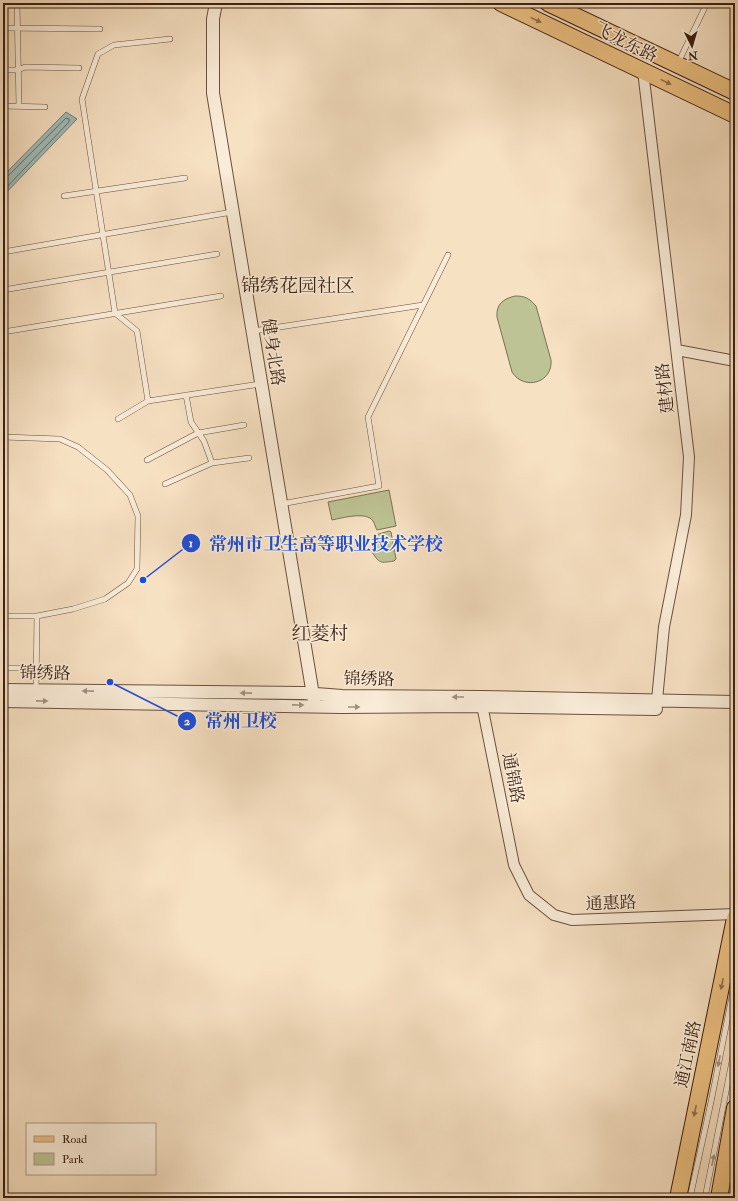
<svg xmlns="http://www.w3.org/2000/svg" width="738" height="1201" font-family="'IM FELL Double Pica','Noto Serif SC',serif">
  <rect width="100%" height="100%" fill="#f7e1c3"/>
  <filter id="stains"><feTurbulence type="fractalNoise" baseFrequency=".005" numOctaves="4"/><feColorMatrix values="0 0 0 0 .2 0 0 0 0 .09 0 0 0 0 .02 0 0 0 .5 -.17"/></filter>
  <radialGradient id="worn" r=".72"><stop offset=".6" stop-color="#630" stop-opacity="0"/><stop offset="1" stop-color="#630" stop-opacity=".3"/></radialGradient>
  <path fill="#bdc394" stroke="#7c7153" d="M 515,296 C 525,296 529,298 536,306 L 551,360 C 553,383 524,391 512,372 L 497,317 C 496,304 503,299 515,296 Z
    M 389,490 L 396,526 L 377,530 C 375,527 375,524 373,521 C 367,511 342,518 332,520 L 328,502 Z
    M 389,531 L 391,532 L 396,559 L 394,561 C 380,563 380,564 372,552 L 375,535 Z"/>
  <path fill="#9fbcbb" stroke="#777d77" d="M 66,112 L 77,119 L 3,196 L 3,176 Z"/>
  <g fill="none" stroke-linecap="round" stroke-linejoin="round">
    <path stroke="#6d6e66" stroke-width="1" d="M 3,178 L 7,177 L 66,118 L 69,119 L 69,122 L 3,191"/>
    <g stroke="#6a503e" stroke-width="6">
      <path id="service" d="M 17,3 L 19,106
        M 3,28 L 100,29
        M 678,63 L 707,3
        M 3,70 L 18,70 L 25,67 L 79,68
        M 3,106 L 45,107
        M 64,196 L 185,178
        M 3,252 L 232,212
        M 3,290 L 217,254
        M 253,331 L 423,305
        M 3,332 L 221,296
        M 186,395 L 191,422 L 204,441 L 212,463
        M 148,401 L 137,331 L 115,313 L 82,99 L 98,54 L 114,45 L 170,39
        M 118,419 L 148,401 L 260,384
        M 3,437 L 60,439 L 78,447 L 107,470 L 130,495 L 138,516 L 137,569 L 128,583 L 105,599 L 73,609 L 37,616
        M 147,460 L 198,433 L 244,425
        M 165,484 L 212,463 L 249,458
        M 281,504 L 379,486 L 368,417 L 448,255
        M 36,690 L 37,616 L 5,616 L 4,668 L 36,668
        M 690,1198 L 711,1102 L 735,981
        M 705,1198 L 735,1046"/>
    </g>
    <g stroke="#6a503e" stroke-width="12">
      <path id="minor" d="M 643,71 L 689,457 L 686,515 L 664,627 L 657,700
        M 677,350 L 735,361
        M 481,700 L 514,865 L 529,895 L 554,915 L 572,920 L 735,914"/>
    </g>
    <g stroke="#6a503e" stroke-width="14">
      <path id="tertiary" d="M 216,3 L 213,19 L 213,93 L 314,701
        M 3,690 L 303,693 L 342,696 L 481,697 L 735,702
        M 3,701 L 341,707 L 468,706 L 656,709"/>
    </g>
    <g stroke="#3b1f12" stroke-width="18">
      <path id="primary" d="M 501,3 L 735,115
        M 548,3 L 735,92
        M 678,1198 L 735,918
        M 719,1198 L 735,1108"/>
    </g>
    <use href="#service" stroke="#faecd8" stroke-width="5"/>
    <use href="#minor" stroke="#faecd8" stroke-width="10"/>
    <use href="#tertiary" stroke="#faecd8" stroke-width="12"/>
    <use href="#primary" stroke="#ecc082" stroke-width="16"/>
  </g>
  <defs><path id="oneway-solid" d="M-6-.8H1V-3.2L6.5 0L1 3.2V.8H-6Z"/></defs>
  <g fill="#94704a">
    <use href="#oneway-solid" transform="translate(536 20) rotate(26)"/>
    <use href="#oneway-solid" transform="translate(666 82) rotate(26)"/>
    <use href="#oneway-solid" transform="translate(722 984) rotate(102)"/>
    <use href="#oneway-solid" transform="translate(695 1111) rotate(102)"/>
  </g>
  <g fill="#a4907f">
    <use href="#oneway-solid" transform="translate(88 691) rotate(-179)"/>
    <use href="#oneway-solid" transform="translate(246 693) rotate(-179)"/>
    <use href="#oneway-solid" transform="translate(458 697) rotate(-180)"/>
    <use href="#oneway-solid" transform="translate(42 701) rotate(1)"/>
    <use href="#oneway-solid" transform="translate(298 705) rotate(1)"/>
    <use href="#oneway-solid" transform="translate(354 707)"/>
    <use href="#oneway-solid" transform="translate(719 1061) rotate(101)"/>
    <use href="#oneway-solid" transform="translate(713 1160) rotate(-78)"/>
  </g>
  <g text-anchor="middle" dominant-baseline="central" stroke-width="3" stroke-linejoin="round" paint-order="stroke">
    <g font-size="17" fill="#3b1f12" stroke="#faecd8">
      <text transform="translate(626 42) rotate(26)">飞龙东路</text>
      <text transform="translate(273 352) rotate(81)">健身北路</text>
      <text transform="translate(665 388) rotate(-97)">建材路</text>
      <text transform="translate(45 673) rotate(1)">锦绣路</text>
      <text transform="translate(369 679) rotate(1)">锦绣路</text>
      <text transform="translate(513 778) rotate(79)">通锦路</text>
      <text transform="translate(611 903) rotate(-2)">通惠路</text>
      <text transform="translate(688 1054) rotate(-78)">通江南路</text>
    </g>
    <g font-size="19" fill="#3b1f12" stroke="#faecd8">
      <text x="298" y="286">锦绣花园社区</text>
      <text x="320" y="634">红菱村</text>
    </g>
  </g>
  <path fill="none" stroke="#1d4ed8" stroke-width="1.5" d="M143 580L191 543M110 682L187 721"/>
  <g fill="#1d4ed8" stroke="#faecd8" stroke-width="1.5">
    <circle cx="143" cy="580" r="4"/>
    <circle cx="110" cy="682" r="4"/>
    <circle cx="191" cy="543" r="10"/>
    <circle cx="187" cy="721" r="10"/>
  </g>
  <g font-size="12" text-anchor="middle" font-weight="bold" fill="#fff">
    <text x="191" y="547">1</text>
    <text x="187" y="725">2</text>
  </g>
  <g font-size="18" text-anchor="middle" font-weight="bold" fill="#1d4ed8" stroke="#faecd8" stroke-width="3" stroke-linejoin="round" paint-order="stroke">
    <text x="326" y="550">常州市卫生高等职业技术学校</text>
    <text x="241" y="727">常州卫校</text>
  </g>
  <rect width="738" height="1201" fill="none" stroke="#f7e1c3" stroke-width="16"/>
  <rect x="4" y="4" width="730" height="1193" fill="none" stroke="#3b1f12" stroke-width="2"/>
  <rect x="8" y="8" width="722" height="1185" fill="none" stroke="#3b1f12"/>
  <rect x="26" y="1123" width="130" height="52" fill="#faecd8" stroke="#ae9a89"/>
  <rect x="34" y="1136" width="20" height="6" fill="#ecc082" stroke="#ae9a89"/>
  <text x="62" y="1143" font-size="12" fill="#3b1f12">Road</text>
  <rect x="34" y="1153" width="20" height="12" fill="#bdc394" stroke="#ae9a89"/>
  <text x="62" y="1163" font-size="12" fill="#3b1f12">Park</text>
  <g transform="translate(692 46) rotate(175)" stroke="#faecd8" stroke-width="3" paint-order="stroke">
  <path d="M0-3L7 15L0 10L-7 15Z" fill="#3b1f12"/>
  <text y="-6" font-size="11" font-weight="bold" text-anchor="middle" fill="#3b1f12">N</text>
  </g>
  <rect width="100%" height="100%" filter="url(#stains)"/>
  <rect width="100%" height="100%" fill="url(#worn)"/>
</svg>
